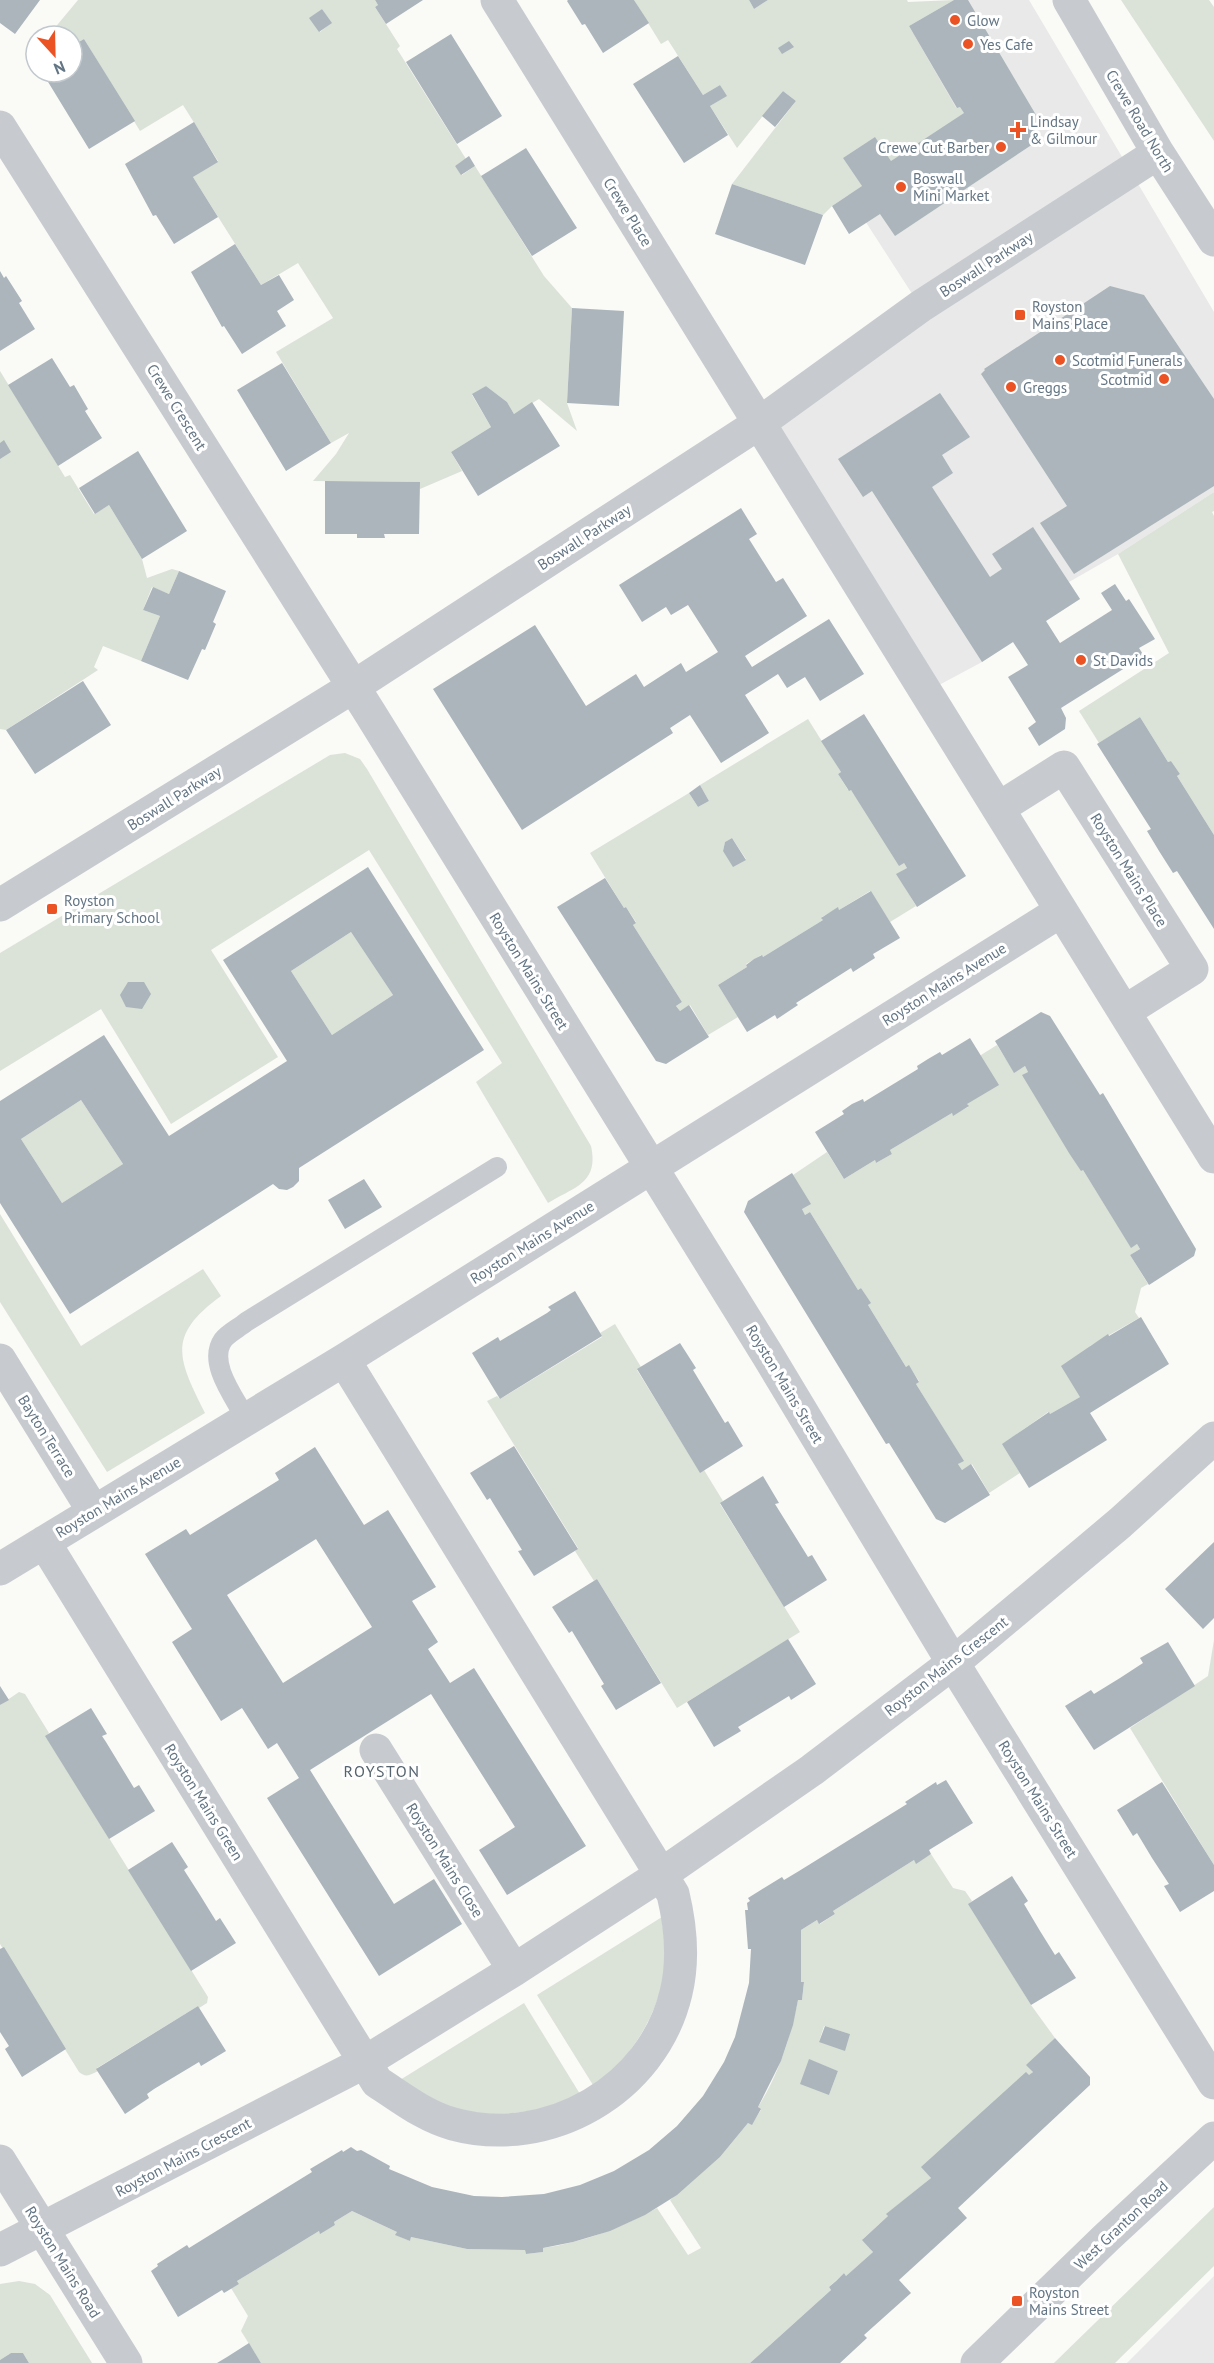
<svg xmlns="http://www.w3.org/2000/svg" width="1214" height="2363" font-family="'PT Sans',sans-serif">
  <rect width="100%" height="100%" fill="#fafaf7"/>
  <path fill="#e8e9e8" d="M 954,0 L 1029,0 L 1214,312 L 1214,492 L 1118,554 L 1069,582 L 1080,599 L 982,662 L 926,692 L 758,424 L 920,306 L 840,182 L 836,93 Z
    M 1214,2276 L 1214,2363 L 1127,2363 Z"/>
  <path fill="#dbe2d8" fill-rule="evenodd" d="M 78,0 L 375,0 L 378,5 L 375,7 L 400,46 L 397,49 L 466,159 L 455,166 L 462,175 L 475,166 L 544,276 L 572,308 L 567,403 L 577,431 L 539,399 L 514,414 L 507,402 L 486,386 L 472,395 L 491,427 L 451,452 L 462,471 L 420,489 L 419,482 L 313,481 L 336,454 L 349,433 L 331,443 L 276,352 L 333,318 L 298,263 L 261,285 L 193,177 L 218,161 L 183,105 L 140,131 L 84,39 L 72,46 L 72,36 L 60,36 L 53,30 ZM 322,9 L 331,23 L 320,32 L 310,18 Z
    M 634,0 L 749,0 L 754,9 L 768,0 L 907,0 L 908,2 L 954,0 L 909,26 L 956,108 L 960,107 L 964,113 L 891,161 L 875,137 L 843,158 L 862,186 L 832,206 L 823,215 L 732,184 L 796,101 L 783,91 L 737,148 L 710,106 L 726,96 L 720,85 L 703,95 L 668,40 L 661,44 Z
    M 1121,0 L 1209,0 L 1214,7 L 1214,141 Z
    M 0,371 L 65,477 L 70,475 L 94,514 L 109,505 L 142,559 L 147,578 L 172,569 L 179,571 L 169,594 L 152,587 L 143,610 L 160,616 L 141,661 L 103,646 L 94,667 L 98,670 L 6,730 L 0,729 Z
    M 1214,492 L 1214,511 L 1212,512 L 1214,516 L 1214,835 L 1177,776 L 1180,774 L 1171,761 L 1168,762 L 1140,717 L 1099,743 L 1079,711 L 1169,653 L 1118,554 Z
    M 808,719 L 841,772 L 838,774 L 848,790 L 851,790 L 904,863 L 907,868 L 897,874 L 916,906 L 890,922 L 870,891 L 839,910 L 838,908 L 822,917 L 823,920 L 763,957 L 761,955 L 746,964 L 747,967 L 718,985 L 738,1017 L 708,1035 L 690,1005 L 680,1011 L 676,1006 L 682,1002 L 633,925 L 636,922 L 626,907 L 624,908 L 590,853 L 689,793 L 698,807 L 709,801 L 700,785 ZM 732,838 L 746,859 L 746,860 L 723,851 L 725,842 Z
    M 345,753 L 360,759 L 367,769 L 591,1146 C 599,1183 575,1187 548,1203 L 476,1082 L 502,1063 L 369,850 L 211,950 L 278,1057 L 171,1124 L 101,1009 L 0,1071 L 0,953 L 330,755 Z
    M 351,932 L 393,995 L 332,1035 L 291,971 Z
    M 997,1045 L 1014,1072 L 1025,1066 L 1028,1072 L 1023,1075 L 1081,1170 L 1083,1170 L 1131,1247 L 1137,1244 L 1140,1249 L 1130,1255 L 1148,1284 L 1141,1288 L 1135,1312 L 1139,1318 L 1090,1346 L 1080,1397 L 1050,1414 L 1048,1412 L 1003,1444 L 1020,1473 L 989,1493 L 972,1464 L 962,1470 L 958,1464 L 963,1460 L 916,1384 L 919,1381 L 909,1366 L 906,1367 L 868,1305 L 870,1303 L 861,1288 L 858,1290 L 810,1212 L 805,1215 L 802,1209 L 793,1175 L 827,1152 L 844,1179 L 875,1160 L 876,1163 L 892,1154 L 890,1150 L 952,1113 L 953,1115 L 968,1107 L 967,1104 L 981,1055 Z
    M 81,1100 L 123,1164 L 62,1203 L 21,1139 Z
    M 0,1214 L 81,1346 L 203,1269 L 221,1296 C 166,1336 178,1359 205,1413 L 107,1472 L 0,1302 Z
    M 615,1324 L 641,1367 L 637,1370 L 700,1472 L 704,1470 L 723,1501 L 720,1504 L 800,1632 L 677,1708 L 597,1579 L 594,1581 L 575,1551 L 578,1548 L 487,1401 L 497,1396 L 500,1399 L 602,1337 L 600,1333 Z
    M 1214,1640 L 1214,1865 L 1130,1728 L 1208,1676 Z
    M 19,1692 L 25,1694 L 49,1733 L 46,1737 L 208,1997 L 207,2003 L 199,2008 L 198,2006 L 97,2068 L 98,2071 C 90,2075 86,2078 79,2072 L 0,1944 L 0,1705 Z
    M 931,1854 L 953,1888 L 965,1891 L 972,1901 L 969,1904 L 1031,2005 L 1055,2038 L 1027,2065 L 1033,2072 L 922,2167 L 931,2178 L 887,2214 L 888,2216 L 863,2239 L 873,2252 L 846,2276 L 844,2273 L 829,2287 L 831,2290 L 750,2363 L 261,2363 L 241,2331 L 248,2316 L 231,2288 L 239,2284 L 237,2281 L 319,2231 L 320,2233 L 335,2225 L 334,2222 L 352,2211 L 397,2232 L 396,2235 L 410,2241 L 411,2237 L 467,2249 L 525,2250 L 526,2254 L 543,2252 L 543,2248 C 584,2242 621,2228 657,2208 L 688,2255 L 701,2248 L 670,2200 L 720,2157 L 748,2123 L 752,2124 L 761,2110 L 758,2107 C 779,2074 790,2038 798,2000 L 802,2000 L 804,1982 L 801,1982 L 801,1930 L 817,1920 L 820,1924 L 835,1914 L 833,1911 L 914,1860 L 916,1863 ZM 824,2026 L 825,2026 L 850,2034 L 819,2042 ZM 810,2060 L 838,2071 L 829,2095 Z
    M 662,1917 C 663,1932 666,1948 665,1964 C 663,2006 630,2064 593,2085 L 537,1995 Z
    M 524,2003 L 580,2094 C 543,2115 479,2121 440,2104 C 426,2098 413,2088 400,2080 Z
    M 1214,2207 L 1214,2266 L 1115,2363 L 1054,2363 Z
    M 19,2281 L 35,2284 L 50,2295 L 92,2363 L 29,2363 L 23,2353 L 11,2353 L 0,2360 L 0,2284 Z"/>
  <path fill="#abb5bb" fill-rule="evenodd" d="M 0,0 L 40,0 L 15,34 L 0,23 Z
    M 375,0 L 423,0 L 386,24 L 375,7 L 378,5 Z
    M 568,0 L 634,0 L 649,23 L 603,53 L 585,24 L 582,25 L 567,1 Z
    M 749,0 L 768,0 L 754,9 Z
    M 954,0 L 968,0 L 1039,120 L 1033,144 L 895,236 L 880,214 L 849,234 L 832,206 L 862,186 L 843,158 L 875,137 L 891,161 L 964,113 L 960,107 L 957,108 L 909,26 Z
    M 322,9 L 332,23 L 319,32 L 309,18 Z
    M 451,34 L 502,116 L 457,144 L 406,62 Z
    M 84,39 L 135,121 L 89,149 L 42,72 L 72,72 L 72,46 Z
    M 789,41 L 794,47 L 782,54 L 778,48 Z
    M 678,56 L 703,95 L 720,85 L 727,96 L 710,106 L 728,135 L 684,163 L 633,84 Z
    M 783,91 L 796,101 L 775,127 L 762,116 Z
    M 194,122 L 218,162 L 193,177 L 218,217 L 174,244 L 156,215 L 153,216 L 125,164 Z
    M 526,148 L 577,228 L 532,256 L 481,176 Z
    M 469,156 L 475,166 L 461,175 L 455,166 Z
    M 732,184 L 823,215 L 805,265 L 715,234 Z
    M 235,244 L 261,285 L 279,275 L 294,300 L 277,311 L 286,326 L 242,354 L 224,326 L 222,327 L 191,272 Z
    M 0,271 L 4,278 L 6,276 L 22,301 L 19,303 L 35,329 L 0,351 Z
    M 1110,286 L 1144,295 L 1214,399 L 1214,486 L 1074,574 L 1040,523 L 1067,506 L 981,374 L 985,370 L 984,369 Z
    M 572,308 L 624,311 L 619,406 L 567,403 Z
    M 52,358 L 70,387 L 74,385 L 88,409 L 85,411 L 102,438 L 58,466 L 8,385 Z
    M 282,363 L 331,443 L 286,471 L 237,390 Z
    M 486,386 L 507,402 L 514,414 L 532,402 L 560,446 L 478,496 L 451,452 L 491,427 L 472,394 Z
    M 940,393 L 970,437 L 942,455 L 953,473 L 932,487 L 990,577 L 1002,569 L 992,554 L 1033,527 L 1080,599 L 1046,621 L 1060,643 L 1112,610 L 1101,593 L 1115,584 L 1126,601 L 1129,599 L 1155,639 L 1139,648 L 1144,656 L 1061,708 L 1066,718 L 1065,729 L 1039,746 L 1028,728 L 1036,722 L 1008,677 L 1028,665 L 1013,642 L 982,662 L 872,491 L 863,497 L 838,459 Z
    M 4,440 L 11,452 L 0,459 L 0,443 Z
    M 138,451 L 187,531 L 142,559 L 109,505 L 95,514 L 79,488 Z
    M 325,481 L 420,482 L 419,534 L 384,534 L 385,538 L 357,538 L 357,534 L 325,534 Z
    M 741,508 L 757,534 L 749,539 L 776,582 L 783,578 L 807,616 L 745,656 L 752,667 L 829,619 L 864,674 L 820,701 L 805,677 L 787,688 L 778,674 L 745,695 L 769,733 L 721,763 L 690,715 L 670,728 L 673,733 L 522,830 L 433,689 L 535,625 L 586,706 L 636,674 L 644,687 L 681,663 L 686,672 L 718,652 L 688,605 L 671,615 L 666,607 L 642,622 L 619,585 Z
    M 179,571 L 226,591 L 213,622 L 216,624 L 205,650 L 202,649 L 188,680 L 141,661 L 160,616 L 143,610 L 153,587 L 169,594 Z
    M 83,681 L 111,725 L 35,774 L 6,730 Z
    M 864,714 L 966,876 L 917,907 L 896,874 L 907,868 L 904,863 L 899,866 L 851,790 L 849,791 L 838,774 L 841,772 L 821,741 Z
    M 1140,717 L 1168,762 L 1171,761 L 1180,774 L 1177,776 L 1214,835 L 1214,929 L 1177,871 L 1173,873 L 1159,851 L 1147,831 L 1151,829 L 1097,744 Z
    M 700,785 L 709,801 L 698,807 L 689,793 Z
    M 732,838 L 746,860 L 733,867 L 723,851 L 725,842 Z
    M 368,867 L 484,1050 L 299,1168 L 299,1181 L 293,1187 L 287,1190 L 279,1189 L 273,1184 L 70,1314 L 0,1203 L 0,1101 L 104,1035 L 169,1136 L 287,1061 L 223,960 ZM 351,932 L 393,995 L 332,1035 L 291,971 ZM 81,1100 L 123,1164 L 62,1203 L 21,1139 Z
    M 605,878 L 624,908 L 626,907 L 636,923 L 633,925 L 682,1002 L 676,1006 L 680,1011 L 689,1005 L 709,1037 L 666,1064 L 656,1061 L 557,907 Z
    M 871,891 L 900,938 L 873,954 L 875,958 L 853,972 L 851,968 L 796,1003 L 798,1005 L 777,1019 L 775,1015 L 747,1032 L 718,985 L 747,967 L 746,965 L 754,959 L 762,955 L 763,957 L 823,920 L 821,918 L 838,907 L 839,910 Z
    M 128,982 L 144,982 L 151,994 L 142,1009 L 126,1007 L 120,995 Z
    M 1041,1012 L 1050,1016 L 1100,1095 L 1103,1093 L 1196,1249 L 1194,1256 L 1149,1285 L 1130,1255 L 1140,1249 L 1137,1244 L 1131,1248 L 1083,1170 L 1081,1171 L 1069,1153 L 1022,1075 L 1028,1072 L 1025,1066 L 1014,1073 L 995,1041 Z
    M 970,1038 L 999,1085 L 967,1104 L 969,1106 L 953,1116 L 952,1113 L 890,1150 L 892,1154 L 876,1163 L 875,1160 L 844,1179 L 815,1132 L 844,1114 L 842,1111 L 852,1104 L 863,1099 L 864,1102 L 918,1069 L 917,1066 L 928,1059 L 940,1052 L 942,1055 Z
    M 792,1173 L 811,1204 L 802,1209 L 805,1215 L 810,1212 L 858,1290 L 861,1288 L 871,1303 L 868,1305 L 906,1367 L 909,1365 L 919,1382 L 916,1384 L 964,1461 L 958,1464 L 962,1470 L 971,1464 L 990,1495 L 945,1523 L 936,1519 L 889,1443 L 886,1444 L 744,1212 L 748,1201 Z
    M 364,1179 L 382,1207 L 345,1229 L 328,1200 Z
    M 575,1291 L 602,1336 L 500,1399 L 472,1353 L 498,1337 L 500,1341 L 547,1313 L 551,1310 L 548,1307 Z
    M 1141,1317 L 1169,1364 L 1090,1413 L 1107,1440 L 1029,1488 L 1002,1444 L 1049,1412 L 1050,1414 L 1080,1397 L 1061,1366 L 1108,1334 L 1109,1336 Z
    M 680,1343 L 696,1368 L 693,1370 L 725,1423 L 728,1421 L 743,1446 L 700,1473 L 637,1369 Z
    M 514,1446 L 578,1549 L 534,1576 L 518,1551 L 522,1550 L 493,1503 L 490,1498 L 487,1500 L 470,1473 Z
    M 315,1447 L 364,1525 L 388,1510 L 436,1587 L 412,1601 L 438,1642 L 428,1649 L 450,1683 L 474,1668 L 586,1846 L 507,1895 L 479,1850 L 515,1827 L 431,1694 L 310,1770 L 394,1904 L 434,1879 L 462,1924 L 379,1976 L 267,1798 L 299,1778 L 277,1743 L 268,1749 L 242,1708 L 221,1721 L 172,1642 L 192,1629 L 145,1554 L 186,1529 L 190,1535 L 279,1480 L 275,1473 ZM 316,1539 L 372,1627 L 283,1683 L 227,1595 Z
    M 763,1476 L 779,1503 L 775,1504 L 808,1557 L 812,1555 L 827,1580 L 784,1607 L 720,1503 Z
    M 1214,1542 L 1214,1618 L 1203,1629 L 1165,1589 Z
    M 597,1579 L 661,1683 L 616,1710 L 601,1686 L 604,1684 L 575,1636 L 572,1631 L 569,1633 L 552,1607 Z
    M 788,1639 L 816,1684 L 791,1700 L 789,1696 L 738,1727 L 741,1731 L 714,1747 L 687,1702 Z
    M 1168,1642 L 1195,1686 L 1094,1750 L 1065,1706 L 1091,1690 L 1094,1694 L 1120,1678 L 1143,1663 L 1140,1658 Z
    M 0,1686 L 9,1700 L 0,1705 Z
    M 91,1708 L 107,1734 L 102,1736 L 106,1742 L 134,1788 L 139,1785 L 155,1811 L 109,1839 L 45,1736 Z
    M 946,1780 L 973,1823 L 929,1850 L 931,1854 L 916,1864 L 914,1860 L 833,1911 L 835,1914 L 819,1924 L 817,1920 L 801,1930 L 801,1982 L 804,1982 L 802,2000 L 798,2000 L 793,2025 L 781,2061 L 758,2107 L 761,2109 L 752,2125 L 748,2123 L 720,2157 L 677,2195 L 645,2215 L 610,2231 L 573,2242 L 543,2248 L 543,2252 L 526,2254 L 525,2250 L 467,2249 L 411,2237 L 410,2241 L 395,2235 L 397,2232 L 352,2211 L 334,2222 L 335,2225 L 320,2234 L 319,2231 L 237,2281 L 239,2284 L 224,2293 L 222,2290 L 178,2317 L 151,2271 L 158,2266 L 157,2264 L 187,2245 L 189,2248 L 312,2172 L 310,2169 L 342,2150 L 343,2152 L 351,2147 L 357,2151 L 361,2150 L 390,2166 L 389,2169 L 432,2187 L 474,2196 L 502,2197 L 544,2194 L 580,2185 L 614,2171 L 649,2150 L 677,2126 L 703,2096 L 724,2062 L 735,2037 L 749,1983 L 751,1949 L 748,1949 L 745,1910 L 748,1910 L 747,1903 L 750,1901 L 748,1898 L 782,1877 L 784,1880 L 799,1871 L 907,1804 L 905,1802 L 936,1782 L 937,1785 Z
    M 1162,1782 L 1214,1865 L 1214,1891 L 1180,1912 L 1164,1886 L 1169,1884 L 1152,1858 L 1137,1833 L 1133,1836 L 1117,1810 Z
    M 172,1842 L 188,1867 L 184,1870 L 200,1895 L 216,1921 L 220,1918 L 236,1943 L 191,1971 L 128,1870 Z
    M 1012,1876 L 1028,1901 L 1024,1904 L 1040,1931 L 1055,1955 L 1059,1952 L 1076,1978 L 1031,2005 L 968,1904 Z
    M 4,1947 L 66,2049 L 22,2077 L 5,2049 L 9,2046 L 0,2032 L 0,1949 Z
    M 198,2006 L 226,2051 L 201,2066 L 199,2062 L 154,2089 L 147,2094 L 149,2098 L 125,2114 L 96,2069 Z
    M 825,2026 L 850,2034 L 845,2051 L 819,2042 Z
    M 1055,2038 L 1090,2077 L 1090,2085 L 958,2208 L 967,2218 L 899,2280 L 911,2293 L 864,2335 L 867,2338 L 840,2363 L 750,2363 L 831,2290 L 829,2287 L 836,2281 L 844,2273 L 846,2276 L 873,2252 L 862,2240 L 888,2216 L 886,2214 L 931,2178 L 921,2167 L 1026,2072 L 1029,2075 L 1033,2072 L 1026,2065 Z
    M 809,2059 L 838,2071 L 829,2095 L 800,2084 Z
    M 249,2343 L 261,2363 L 217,2363 L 227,2357 Z
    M 11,2353 L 23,2353 L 29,2363 L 0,2363 L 0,2360 Z"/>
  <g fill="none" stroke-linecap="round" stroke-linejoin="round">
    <path stroke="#c7cbcf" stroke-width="20" d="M 246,1419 C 235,1398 207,1363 223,1340 C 228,1333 239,1328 246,1322 L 497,1167"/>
    <path stroke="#c7cbcf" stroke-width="33" d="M 497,0 L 1214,1157
      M 0,127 L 370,713 L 767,1354 L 953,1663 L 1214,2083
      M 999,808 L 1064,767 L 1192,969 L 1124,1012
      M 0,1360 L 94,1512
      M 44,1542 L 377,2082 C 402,2098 424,2116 453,2124 C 548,2150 653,2090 676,1993 C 684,1960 681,1927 673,1894 L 344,1360
      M 0,1569 L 344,1360 L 1061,911
      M 376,1750 L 514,1970
      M 0,2161 L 126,2363
      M 0,2250 L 365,2062 L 514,1970 L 662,1874 L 812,1770 L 953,1663 L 1120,1523 L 1214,1438"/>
    <path stroke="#c7cbcf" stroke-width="33" d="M 1069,0 L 1158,153 L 1214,240
      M 0,905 L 353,687 L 758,424 L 921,306 L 1158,153
      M 977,2363 L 1107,2237 L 1214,2138"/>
  </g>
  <g fill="#ec5324" stroke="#fff" stroke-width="2">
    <circle cx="955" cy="20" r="6"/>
    <circle cx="968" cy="44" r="6"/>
    <path d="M1015 121h6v6h6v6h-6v6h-6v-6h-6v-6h6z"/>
    <circle cx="1001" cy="147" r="6"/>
    <circle cx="901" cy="187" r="6"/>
    <rect x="1014" y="309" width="12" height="12" rx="3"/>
    <circle cx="1060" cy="360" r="6"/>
    <circle cx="1164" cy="379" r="6"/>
    <circle cx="1011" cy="387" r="6"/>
    <circle cx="1081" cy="660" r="6"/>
    <rect x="46" y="903" width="12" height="12" rx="3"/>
    <rect x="1011" y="2295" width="12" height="12" rx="3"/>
  </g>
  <g text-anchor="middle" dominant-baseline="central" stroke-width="6" stroke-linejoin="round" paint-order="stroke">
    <g font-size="15" fill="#637584" stroke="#fff" text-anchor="start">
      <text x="967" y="20">Glow</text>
      <text x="980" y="44">Yes Cafe</text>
      <text x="1030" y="121">Lindsay<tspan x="1030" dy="17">&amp; Gilmour</tspan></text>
      <text x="989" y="147" text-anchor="end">Crewe Cut Barber</text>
      <text x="913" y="178">Boswall<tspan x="913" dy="17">Mini Market</tspan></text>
      <text x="1032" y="306">Royston<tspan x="1032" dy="17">Mains Place</tspan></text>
      <text x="1072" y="360">Scotmid Funerals</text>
      <text x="1152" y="379" text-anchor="end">Scotmid</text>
      <text x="1023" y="387">Greggs</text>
      <text x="1093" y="660">St Davids</text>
      <text x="64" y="900">Royston<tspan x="64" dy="17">Primary School</tspan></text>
      <text x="1029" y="2292">Royston<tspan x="1029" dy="17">Mains Street</tspan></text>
    </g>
    <g font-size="15" fill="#637584" stroke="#fff">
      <text transform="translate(1140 121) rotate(59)">Crewe Road North</text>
      <text transform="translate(628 212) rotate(58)">Crewe Place</text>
      <text transform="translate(986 264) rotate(-33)">Boswall Parkway</text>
      <text transform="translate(177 407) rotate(58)">Crewe Crescent</text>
      <text transform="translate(584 537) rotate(-33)">Boswall Parkway</text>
      <text transform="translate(174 798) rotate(-32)">Boswall Parkway</text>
      <text transform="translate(1129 870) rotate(58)">Royston Mains Place</text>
      <text transform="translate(529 971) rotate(58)">Royston Mains Street</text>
      <text transform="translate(944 984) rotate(-32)">Royston Mains Avenue</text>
      <text transform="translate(532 1242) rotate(-32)">Royston Mains Avenue</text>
      <text transform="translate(785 1384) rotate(59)">Royston Mains Street</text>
      <text transform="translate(47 1436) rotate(58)">Bayton Terrace</text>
      <text transform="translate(118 1497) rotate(-31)">Royston Mains Avenue</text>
      <text transform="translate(946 1666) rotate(-38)">Royston Mains Crescent</text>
      <text transform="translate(1038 1799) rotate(58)">Royston Mains Street</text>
      <text transform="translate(204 1802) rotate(58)">Royston Mains Green</text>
      <text transform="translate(445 1860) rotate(58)">Royston Mains Close</text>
      <text transform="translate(183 2157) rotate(-28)">Royston Mains Crescent</text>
      <text transform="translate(1121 2225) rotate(-43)">West Granton Road</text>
      <text transform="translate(63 2262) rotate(58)">Royston Mains Road</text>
    </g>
    <g font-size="16" letter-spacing="1.5" fill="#55636e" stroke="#fff">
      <text x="382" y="1771">ROYSTON</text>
    </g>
  </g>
  <g transform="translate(54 54) rotate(158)"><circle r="28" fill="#ffffff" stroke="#c1c8ce" stroke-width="1.5"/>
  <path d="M0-4.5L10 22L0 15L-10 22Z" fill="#ec5324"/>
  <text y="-9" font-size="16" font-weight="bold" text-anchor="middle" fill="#637584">N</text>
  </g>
</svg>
